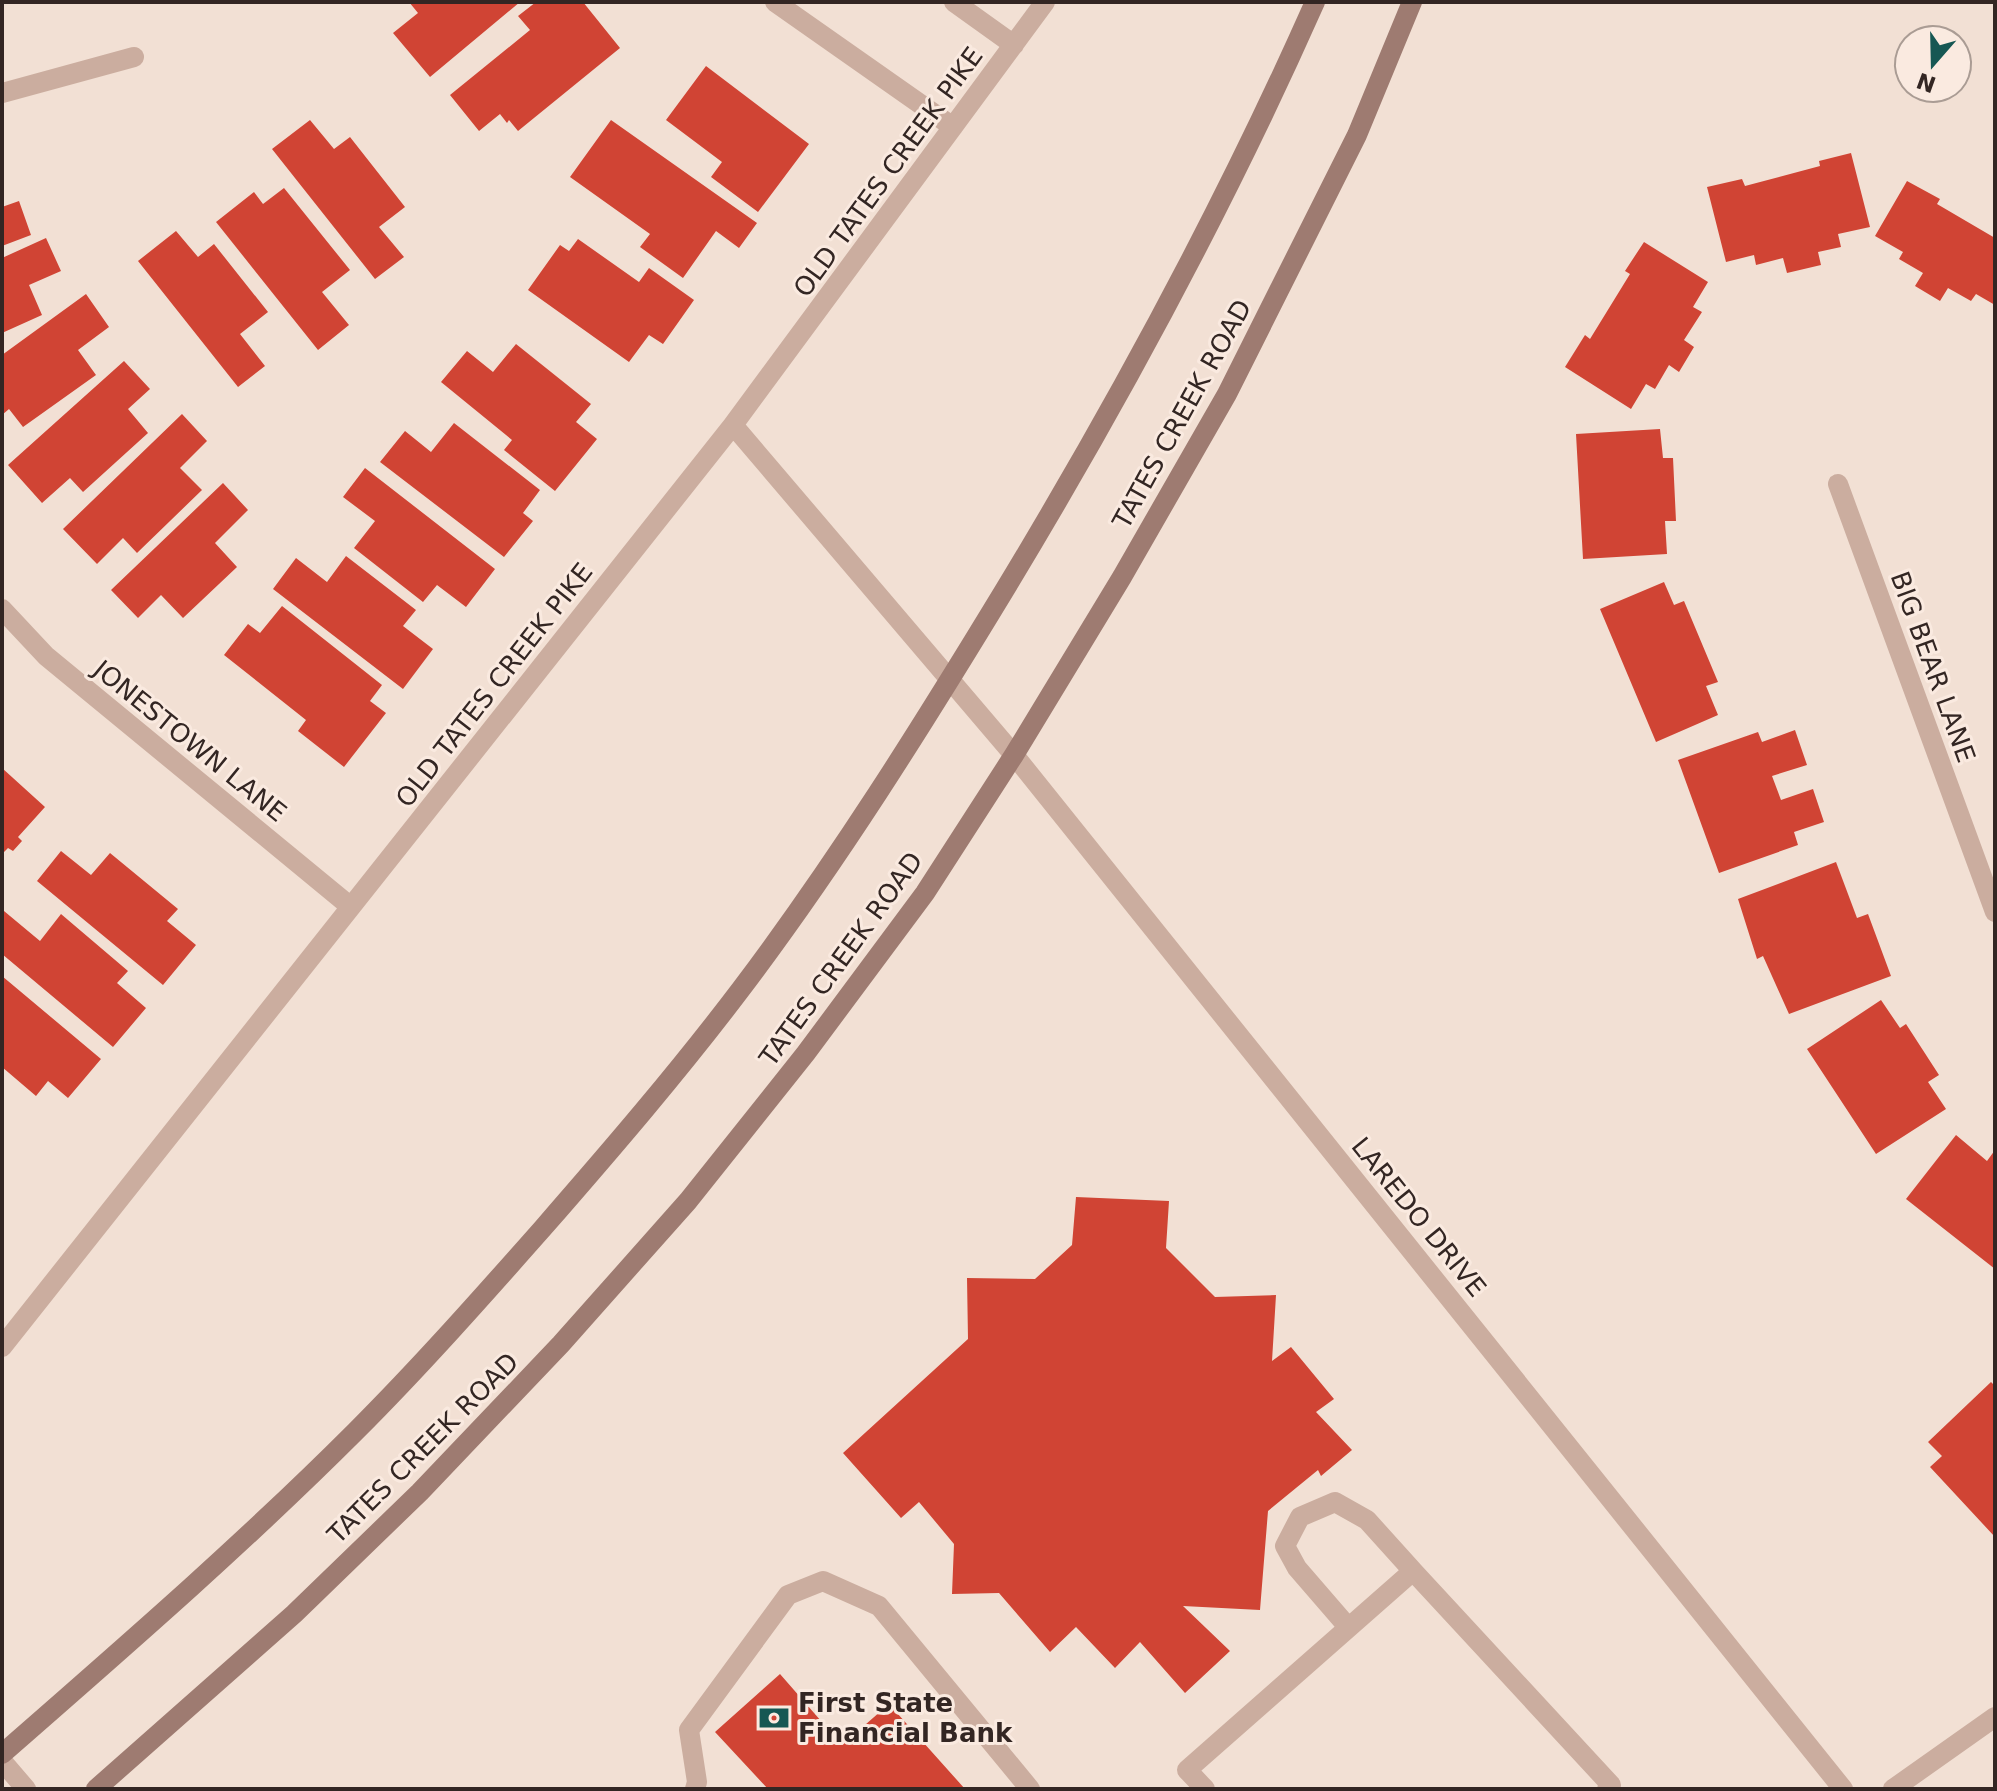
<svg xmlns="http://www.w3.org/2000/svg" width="1997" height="1791" font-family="'DejaVu Sans',sans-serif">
  <rect width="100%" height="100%" fill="#f2e0d4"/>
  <path fill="#d04434" d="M 409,2 L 520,2 L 430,77 L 393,33 L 418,13 Z
    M 536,2 L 583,2 L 620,48 L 518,131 L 509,120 L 507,123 L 500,114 L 479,131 L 450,95 L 530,30 L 518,16 Z
    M 706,66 L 809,144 L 758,212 L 711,177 L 722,162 L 666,120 Z
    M 310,120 L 334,149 L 350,137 L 405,207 L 379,227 L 404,257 L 375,279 L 272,149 Z
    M 611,120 L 757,223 L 739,248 L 716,231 L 683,278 L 640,247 L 650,234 L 570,177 Z
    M 1851,153 L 1870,227 L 1838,234 L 1841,247 L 1818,252 L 1821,265 L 1787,273 L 1783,258 L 1756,265 L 1754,255 L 1726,262 L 1707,187 L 1742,179 L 1745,186 L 1820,166 L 1819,161 Z
    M 1907,181 L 1940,199 L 1937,204 L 1995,238 L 1995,305 L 1976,294 L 1971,301 L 1948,288 L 1940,301 L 1915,286 L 1923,273 L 1899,259 L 1903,252 L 1875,236 Z
    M 284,188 L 350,270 L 322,292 L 349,325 L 318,350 L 216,222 L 254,192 L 263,204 Z
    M 19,201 L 31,235 L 2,246 L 2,207 Z
    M 176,231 L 198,257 L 214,244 L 268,312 L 240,334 L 265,366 L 238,387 L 138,261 Z
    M 46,238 L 61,271 L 29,285 L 42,315 L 2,333 L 2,258 Z
    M 578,239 L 639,282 L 649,268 L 694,300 L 663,344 L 649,335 L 629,362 L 528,290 L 560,245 L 569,251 Z
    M 1644,242 L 1708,282 L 1693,307 L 1702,312 L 1684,340 L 1694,347 L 1679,372 L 1669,365 L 1655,389 L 1646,384 L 1631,409 L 1565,367 L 1585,335 L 1590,339 L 1630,274 L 1625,271 Z
    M 86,294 L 109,327 L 78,350 L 96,375 L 23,427 L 9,409 L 2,415 L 2,355 Z
    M 516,344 L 591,404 L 576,422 L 597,439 L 555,491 L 504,450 L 512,440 L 441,382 L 467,351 L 493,372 Z
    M 124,361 L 150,389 L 128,409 L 148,433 L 83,492 L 70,478 L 42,503 L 8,465 Z
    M 182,414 L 207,441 L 180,468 L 202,490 L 137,553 L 123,538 L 97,564 L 63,529 Z
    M 454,423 L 540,490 L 523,513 L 533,521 L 504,557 L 380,462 L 405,431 L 431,452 Z
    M 1660,429 L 1663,458 L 1673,458 L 1676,521 L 1665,521 L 1667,554 L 1583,559 L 1576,434 Z
    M 365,468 L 495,569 L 466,607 L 437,585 L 423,602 L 354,548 L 375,521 L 343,497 Z
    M 223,483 L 248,510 L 215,543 L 237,567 L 183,618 L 161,595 L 138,618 L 111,590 Z
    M 346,556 L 416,610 L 403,626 L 433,649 L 403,689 L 273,589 L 296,558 L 327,582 Z
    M 1664,582 L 1674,605 L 1684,601 L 1718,682 L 1706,686 L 1718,715 L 1656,742 L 1600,609 Z
    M 282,606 L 382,685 L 370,701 L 386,713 L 344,767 L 298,731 L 306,720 L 224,655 L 248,624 L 260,633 Z
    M 1795,730 L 1807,765 L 1772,776 L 1781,800 L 1813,789 L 1824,822 L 1794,832 L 1798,845 L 1719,873 L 1678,760 L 1758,732 L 1762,742 Z
    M 2,768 L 45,807 L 18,837 L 22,841 L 13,851 L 8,848 L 2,854 Z
    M 61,851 L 91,875 L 110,853 L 178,909 L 167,921 L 196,945 L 163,985 L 37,881 Z
    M 1836,862 L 1857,918 L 1868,914 L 1891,976 L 1789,1014 L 1763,956 L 1757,959 L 1738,899 Z
    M 4,911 L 40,941 L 61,914 L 128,971 L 117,983 L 146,1008 L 113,1047 L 2,954 L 2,914 Z
    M 2,976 L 101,1059 L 68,1098 L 48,1081 L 36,1096 L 2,1067 Z
    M 1881,1000 L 1900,1028 L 1906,1024 L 1939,1075 L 1928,1082 L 1946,1109 L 1876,1154 L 1807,1049 Z
    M 1956,1135 L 1987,1161 L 1995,1150 L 1995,1269 L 1906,1199 Z
    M 1076,1197 L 1169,1201 L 1166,1248 L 1215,1297 L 1276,1295 L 1272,1361 L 1291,1347 L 1334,1399 L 1316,1412 L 1352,1450 L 1321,1476 L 1318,1470 L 1268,1511 L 1260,1610 L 1183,1606 L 1230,1651 L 1185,1693 L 1140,1642 L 1115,1668 L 1076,1627 L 1050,1652 L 999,1593 L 952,1594 L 954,1544 L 919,1502 L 901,1518 L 843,1453 L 968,1339 L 967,1278 L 1035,1279 L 1072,1245 Z
    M 1991,1382 L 1995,1386 L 1995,1537 L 1930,1467 L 1942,1456 L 1928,1442 Z
    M 780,1674 L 842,1745 L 889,1704 L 965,1789 L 768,1789 L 715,1732 Z"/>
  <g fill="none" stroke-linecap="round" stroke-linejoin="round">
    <path stroke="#cbad9f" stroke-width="20" d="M 1348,1627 L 1297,1568 L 1285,1546 L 1300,1517 L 1335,1502 L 1367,1520 L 1413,1571
      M 695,1789 L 697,1782 L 689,1730 L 788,1595 L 823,1581 L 879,1606 L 1030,1789
      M 1205,1789 L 1187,1770 L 1413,1571 L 1611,1785 L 1607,1789"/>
    <path stroke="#cbad9f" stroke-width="20" d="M 775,2 L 953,127
      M 954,2 L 1014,45
      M 2,93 L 134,57
      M 733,425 L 1014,755 L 1843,1789
      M 1838,484 L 1995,912
      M 2,609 L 46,656 L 351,907
      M 2,1347 L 733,425 L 1045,2
      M 2,1761 L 26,1789
      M 1893,1789 L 1995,1717"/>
    <path stroke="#9e7b71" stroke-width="20" d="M 2,1754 C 122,1649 242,1545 355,1432 C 420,1367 482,1297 543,1228 C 611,1150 679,1071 741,989 C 837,862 922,726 1004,591 C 1119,401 1225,205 1315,2
      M 96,1789 L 294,1614 L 420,1492 L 561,1344 L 688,1201 L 806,1053 L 925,893 L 1014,755 L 1122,577 L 1227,394 L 1357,135 L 1412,2"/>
  </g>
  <defs>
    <g id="bank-bare" transform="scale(2.4)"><path d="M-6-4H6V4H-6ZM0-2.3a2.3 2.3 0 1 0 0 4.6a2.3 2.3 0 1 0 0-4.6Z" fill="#165753" stroke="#faeae0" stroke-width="2.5" paint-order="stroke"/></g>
  </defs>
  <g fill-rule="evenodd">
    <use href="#bank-bare" x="774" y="1718"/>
  </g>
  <g text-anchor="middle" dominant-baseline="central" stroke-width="6" stroke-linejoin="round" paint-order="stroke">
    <g font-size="26" fill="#332623" stroke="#faeae0">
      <text transform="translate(888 172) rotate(-54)">OLD TATES CREEK PIKE</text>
      <text transform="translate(1182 414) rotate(-61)">TATES CREEK ROAD</text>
      <text transform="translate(1933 667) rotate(70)">BIG BEAR LANE</text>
      <text transform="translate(494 685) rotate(-52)">OLD TATES CREEK PIKE</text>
      <text transform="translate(190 741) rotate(39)">JONESTOWN LANE</text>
      <text transform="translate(841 959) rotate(-54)">TATES CREEK ROAD</text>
      <text transform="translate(1419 1217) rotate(51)">LAREDO DRIVE</text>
      <text transform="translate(423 1448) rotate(-45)">TATES CREEK ROAD</text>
    </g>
    <g font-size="26" font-weight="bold" fill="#332623" stroke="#faeae0" text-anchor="start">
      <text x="798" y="1703">First State<tspan x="798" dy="30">Financial Bank</tspan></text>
    </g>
  </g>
  <rect width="1997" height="1791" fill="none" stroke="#332623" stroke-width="8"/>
  <g transform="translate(1933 64) rotate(200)"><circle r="38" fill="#faeae0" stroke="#aa9c94" stroke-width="2"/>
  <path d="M0-6L14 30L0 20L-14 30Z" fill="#165753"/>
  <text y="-12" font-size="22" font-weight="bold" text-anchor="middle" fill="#332623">N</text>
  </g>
</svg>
